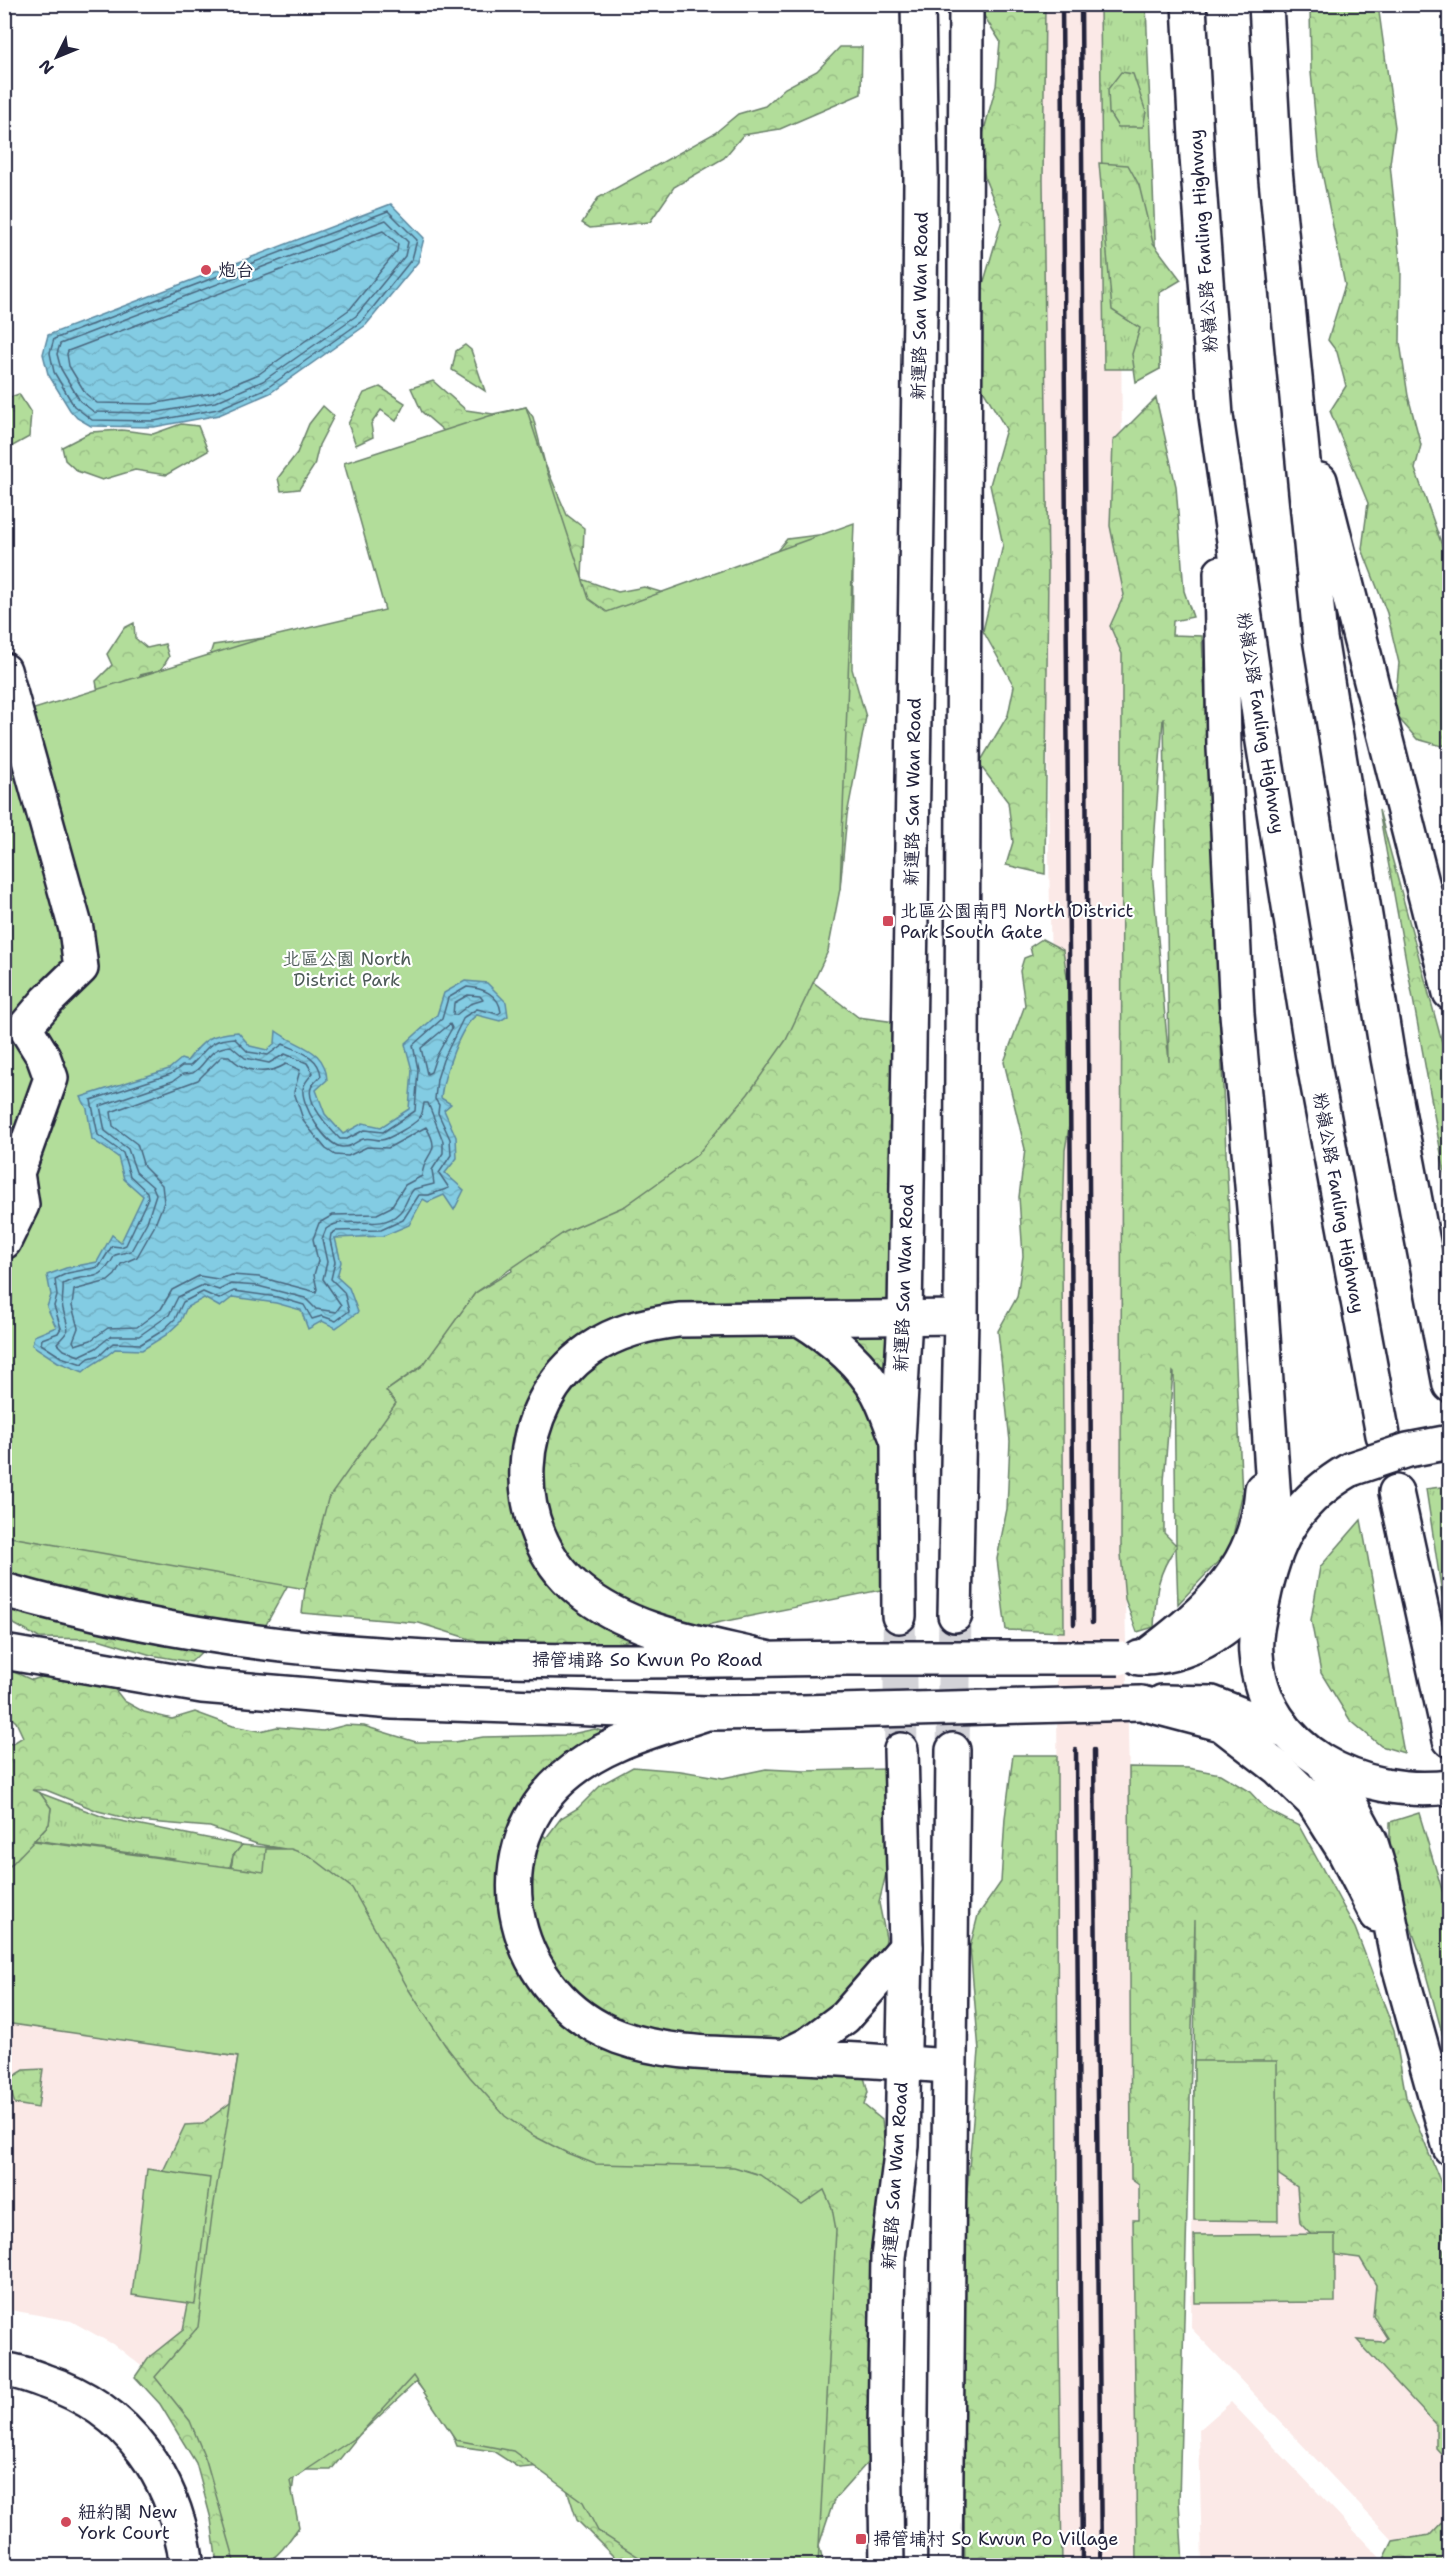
<svg xmlns="http://www.w3.org/2000/svg" width="1454" height="2570" font-family="'Shantell Sans','LXGW WenKai TC',sans-serif">
  <defs>
    <pattern id="grass-tufts" width="24" height="20" patternUnits="userSpaceOnUse" patternTransform="scale(1.5)"><rect width="24" height="20" fill="#b2dd9a"/><path d="M3 7l-1-3M5 7V3M7 7l1-3M15 17l-1-3M17 17v-4M19 17l1-3" fill="none" stroke="#99bd86"/></pattern>
    <pattern id="forest-crowns" width="20" height="18" patternUnits="userSpaceOnUse" patternTransform="scale(1.5)"><rect width="20" height="18" fill="#b2dd9a"/><path d="M2 6a3 3 0 1 1 6 0M12 15a3 3 0 1 1 6 0" fill="none" stroke="#99bd86"/></pattern>
    <pattern id="water-waves" width="16" height="10" patternUnits="userSpaceOnUse" patternTransform="scale(1.5)"><rect width="16" height="10" fill="#83cce3"/><path d="M0 5q4-4 8 0t8 0" fill="none" stroke="#71afc4"/></pattern>
  </defs>
  <rect width="100%" height="100%" fill="#fff"/>
  <filter id="ink" filterUnits="userSpaceOnUse"><feTurbulence type="fractalNoise" baseFrequency=".0167" numOctaves="2"/><feDisplacementMap in="SourceGraphic" scale="12" xChannelSelector="R" yChannelSelector="G"/><feConvolveMatrix kernelMatrix="1 2 1 2 8 2 1 2 1" color-interpolation-filters="sRGB"/></filter>
  <g filter="url(#ink)">
    <path fill="#fbe9e7" d="M 1036,5 L 1119,5 L 1127,1207 L 1125,1599 L 1139,2220 L 1134,2220 L 1141,2566 L 1061,2565 L 1055,1238 Z
      M 1196,1868 L 1449,2340 L 1449,2518 L 1410,2558 L 1191,2328 Z
      M 4,2023 L 238,2057 L 198,2327 L 155,2377 L 116,2346 L 71,2321 L 5,2309 Z
      M 1231,2402 L 1387,2565 L 1202,2565 L 1199,2430 Z"/>
    <path fill="url(#grass-tufts)" stroke="#6a806a" stroke-width="1.5" d="M 1100,5 L 1146,5 L 1160,369 L 1104,369 Z
      M 1448,1486 L 1450,1495 L 1449,1640 L 1426,1489 Z
      M 40,1793 L 106,1818 L 242,1845 L 233,1856 L 229,1870 L 34,1841 L 49,1824 L 51,1808 Z
      M 1419,1813 L 1449,1913 L 1449,2058 L 1420,1953 L 1390,1869 L 1390,1822 Z"/>
    <path fill="url(#forest-crowns)" stroke="#6a806a" stroke-width="1.5" fill-rule="evenodd" d="M 977,5 L 1045,5 L 1043,180 L 1048,570 L 1045,874 L 1006,865 L 1013,842 L 1008,802 L 979,764 L 1008,715 L 1014,686 L 983,631 L 1003,545 L 990,485 L 1006,429 L 981,386 L 969,355 L 977,305 L 1002,220 L 985,179 L 980,145 L 996,86 L 1000,41 Z
      M 1310,5 L 1378,5 L 1395,127 L 1390,164 L 1401,271 L 1400,342 L 1408,396 L 1421,445 L 1415,469 L 1449,565 L 1450,742 L 1442,746 L 1417,739 L 1394,713 L 1399,663 L 1387,613 L 1362,549 L 1368,503 L 1330,411 L 1346,386 L 1337,352 L 1328,340 L 1345,285 L 1319,158 L 1311,72 Z
      M 840,47 L 862,47 L 861,94 L 780,129 L 743,135 L 724,158 L 674,187 L 650,222 L 590,228 L 582,223 L 598,198 L 715,133 L 738,114 L 765,106 L 785,88 L 817,71 Z
      M 1121,72 L 1133,74 L 1146,112 L 1143,127 L 1118,127 L 1109,113 L 1108,89 Z
      M 1099,163 L 1128,165 L 1139,185 L 1153,243 L 1181,280 L 1159,293 L 1160,369 L 1136,382 L 1132,354 L 1140,328 L 1112,310 Z
      M 465,345 L 471,350 L 485,391 L 452,370 L 456,351 Z
      M 433,381 L 466,410 L 493,414 L 526,407 L 533,417 L 545,464 L 567,515 L 584,528 L 582,579 L 618,592 L 644,587 L 667,594 L 765,565 L 787,539 L 826,534 L 853,561 L 852,669 L 866,717 L 847,815 L 840,889 L 802,996 L 813,982 L 858,1017 L 895,1022 L 881,1590 L 592,1648 L 529,1665 L 473,1640 L 419,1623 L 302,1613 L 305,1589 L 322,1523 L 263,1630 L 235,1620 L 191,1662 L 151,1655 L 98,1639 L 39,1638 L 5,1619 L 4,1404 L 386,1391 L 421,1367 L 475,1293 L 512,1271 L 504,1242 L 101,710 L 96,681 L 112,665 L 107,654 L 124,628 L 134,623 L 135,638 L 147,648 L 165,644 L 169,657 L 161,670 L 140,675 L 206,667 L 213,645 L 285,635 L 341,733 L 469,432 L 444,431 L 422,412 L 411,388 Z
      M 380,387 L 405,403 L 396,421 L 381,410 L 371,424 L 373,437 L 356,445 L 348,424 L 364,393 Z
      M 19,394 L 31,413 L 29,437 L 11,447 L 5,445 L 5,399 Z
      M 1156,398 L 1176,486 L 1184,591 L 1193,617 L 1173,621 L 1172,635 L 1202,636 L 1242,1496 L 1230,1549 L 1178,1604 L 1176,1547 C 1156,1575 1156,1594 1154,1627 L 1137,1632 L 1125,1599 L 1121,1554 L 1122,654 L 1110,626 L 1124,595 L 1110,526 L 1113,441 ZM 1163,719 L 1164,719 L 1169,1062 L 1152,871 ZM 1173,1372 L 1174,1373 L 1176,1545 L 1164,1533 L 1164,1481 Z
      M 323,406 L 334,416 L 319,445 L 314,466 L 299,489 L 281,491 L 278,478 L 297,453 L 309,424 Z
      M 181,424 L 198,426 L 208,451 L 166,475 L 135,470 L 102,480 L 77,471 L 65,460 L 62,447 L 91,432 L 122,430 L 153,434 Z
      M 1379,810 L 1449,1068 L 1449,1197 L 1380,817 Z
      M 1042,939 L 1063,950 L 1070,998 L 1071,1066 L 1071,1115 L 1065,1150 L 1062,1256 L 1064,1632 L 1006,1630 L 997,1559 L 1007,1509 L 1010,1441 L 998,1331 L 1017,1297 L 1023,1256 L 1019,1197 L 1025,1149 L 1004,1062 L 1025,1005 L 1020,971 L 1024,958 L 1032,955 L 1030,947 Z
      M 1361,1520 L 1404,1753 L 1381,1746 L 1350,1720 L 1321,1673 L 1311,1620 L 1320,1567 Z
      M 5,1668 L 32,1680 L 57,1672 L 110,1683 L 124,1701 L 144,1712 L 172,1719 L 195,1712 L 233,1726 L 260,1731 L 277,1727 L 323,1731 L 346,1725 L 364,1726 L 416,1742 L 455,1742 L 483,1737 L 567,1735 L 595,1729 L 628,1739 L 587,1767 L 538,1829 L 546,1838 L 561,1818 L 578,1808 L 602,1784 L 633,1767 L 681,1771 L 723,1778 L 766,1769 L 805,1771 L 886,1769 L 895,1836 L 879,1903 L 886,1938 L 883,1962 L 829,2018 L 839,2068 L 864,2077 L 868,2092 L 864,2105 L 882,2120 L 889,2182 L 879,2187 L 904,2246 L 877,2452 L 834,2500 L 819,2545 L 824,2565 L 641,2566 L 635,2561 L 616,2559 L 577,2520 L 563,2477 L 543,2466 L 519,2468 L 493,2451 L 457,2446 L 445,2416 L 416,2382 L 359,2435 L 331,2470 L 295,2470 L 292,2493 L 295,2518 L 271,2565 L 217,2565 L 211,2519 L 196,2463 L 160,2404 L 135,2377 L 148,2358 L 183,2330 L 206,2211 L 173,2194 L 160,2170 L 163,2171 L 185,2125 L 202,2124 L 230,2103 L 238,2057 L 205,2052 L 233,1856 L 242,1845 L 285,1849 L 257,1844 L 210,1827 L 137,1821 L 98,1811 L 46,1790 L 32,1790 L 40,1793 L 51,1808 L 49,1824 L 34,1840 L 174,1859 L 4,1991 L 4,1742 L 12,1744 L 23,1737 L 16,1722 L 5,1712 Z
      M 1013,1755 L 1057,1755 L 1058,2272 L 1062,2565 L 965,2566 L 964,2518 L 956,2429 L 965,2214 L 979,2051 L 970,1947 L 978,1915 L 1001,1882 L 1005,1818 Z
      M 1129,1767 L 1188,1768 L 1220,1774 L 1250,1792 L 1267,1810 L 1299,1826 L 1355,1928 L 1394,2030 L 1406,2097 L 1447,2198 L 1442,2246 L 1450,2276 L 1449,2462 L 1436,2448 L 1436,2425 L 1357,2340 L 1383,2342 L 1387,2338 L 1373,2316 L 1376,2285 L 1360,2258 L 1329,2254 L 1300,2223 L 1297,2187 L 1257,2160 L 1194,2095 L 1195,1920 L 1179,2501 L 1183,2565 L 1137,2565 L 1133,2220 L 1139,2220 L 1139,2185 L 1131,2179 Z
      M 43,2069 L 38,2108 L 15,2104 L 10,2089 L 11,2078 L 24,2070 Z
      M 1449,2515 L 1449,2565 L 1381,2565 L 1393,2541 L 1430,2535 Z"/>
    <path fill="#b2dd9a" stroke="#6a806a" stroke-width="1.5" d="M 526,407 L 589,599 L 607,612 L 854,523 L 840,889 L 828,951 L 786,1040 L 748,1094 L 697,1155 L 625,1206 L 565,1232 L 475,1293 L 424,1364 L 386,1391 L 396,1403 L 328,1499 L 305,1589 L 5,1536 L 5,718 L 257,640 L 385,610 L 344,463 L 489,416 Z
      M 34,1841 L 264,1872 L 266,1849 L 291,1849 L 310,1856 L 352,1888 L 409,1990 L 445,2045 L 470,2077 L 505,2116 L 532,2135 L 567,2153 L 595,2164 L 734,2167 L 760,2175 L 802,2205 L 824,2190 L 832,2208 L 836,2230 L 818,2565 L 651,2565 L 598,2531 L 583,2502 L 513,2451 L 456,2440 L 413,2376 L 359,2435 L 290,2481 L 299,2527 C 277,2557 274,2566 236,2565 L 206,2460 L 190,2421 L 155,2377 L 198,2327 L 212,2215 L 238,2057 L 5,2023 L 5,1861 L 10,1866 Z
      M 1194,2061 L 1277,2061 L 1278,2221 L 1194,2220 Z
      M 147,2169 L 210,2178 L 195,2304 L 132,2295 Z
      M 1335,2234 L 1335,2302 L 1195,2303 L 1194,2235 Z"/>
    <path fill="url(#water-waves)" stroke="#5c88a0" stroke-width="1.5" d="M 1449,31 L 1450,31 L 1449,153 L 1441,33 Z
      M 391,204 L 424,238 L 418,262 L 366,325 L 270,393 L 219,415 L 154,427 L 91,426 L 77,418 L 70,410 L 48,374 L 43,354 L 48,335 Z
      M 465,981 L 487,983 L 506,1002 L 508,1016 L 500,1021 L 477,1015 C 460,1025 443,1077 441,1098 L 451,1104 L 444,1110 L 456,1137 L 457,1158 L 445,1173 L 464,1190 L 454,1210 L 444,1195 L 428,1202 L 423,1199 L 409,1225 L 383,1236 L 335,1238 L 341,1262 L 337,1277 L 349,1288 L 358,1312 L 336,1328 L 322,1321 L 308,1329 L 301,1310 L 276,1303 L 233,1297 L 220,1307 L 204,1298 L 187,1307 L 180,1322 L 166,1335 L 142,1350 L 115,1349 C 103,1360 94,1362 83,1372 L 58,1362 L 32,1345 L 34,1336 L 56,1327 L 47,1307 L 51,1295 L 47,1275 L 66,1268 L 97,1262 L 112,1235 L 121,1242 L 143,1196 L 124,1179 L 118,1157 L 92,1139 L 87,1109 L 81,1097 L 169,1069 L 181,1059 L 187,1061 C 204,1039 210,1034 238,1032 L 250,1046 L 267,1050 L 275,1043 L 276,1031 C 298,1048 325,1047 327,1080 L 316,1090 L 325,1114 L 343,1134 L 363,1123 L 381,1127 L 409,1109 L 412,1070 L 405,1044 L 437,1015 L 444,993 Z"/>
    <g fill="none" stroke-linecap="round" stroke-linejoin="round">
      <path stroke="#49667e" stroke-width="1.5" d="M 388,211 L 417,240 L 412,259 L 362,321 L 267,388 L 218,409 L 154,421 L 92,420 L 74,406 L 54,372 L 50,353 L 54,339 Z
        M 386,220 L 408,242 L 405,256 L 356,316 L 263,381 L 215,402 L 153,413 L 94,412 L 80,401 L 61,369 L 57,354 L 60,344 Z
        M 383,231 L 398,244 L 397,251 L 350,309 L 259,374 L 213,393 L 152,404 L 97,403 L 86,394 L 69,366 L 67,354 L 68,351 Z
        M 467,987 C 482,988 499,994 501,1012 L 498,1014 L 477,1009 L 464,1017 L 443,1060 L 437,1079 L 435,1099 L 439,1105 L 438,1113 L 450,1139 L 451,1155 L 439,1173 L 449,1188 L 429,1195 L 419,1195 L 403,1220 L 381,1230 L 336,1231 L 331,1234 L 330,1240 L 335,1262 L 331,1279 L 344,1292 L 349,1311 L 336,1321 L 322,1316 L 312,1319 L 304,1305 L 277,1297 L 234,1291 L 219,1299 L 203,1292 L 183,1302 L 175,1319 L 162,1331 L 141,1344 L 113,1343 L 100,1355 L 89,1358 L 82,1364 L 61,1357 L 41,1344 L 42,1339 L 58,1333 L 61,1328 L 54,1306 L 57,1296 L 55,1279 L 68,1273 L 99,1267 L 112,1246 L 121,1247 L 126,1245 L 148,1198 L 147,1192 L 130,1176 L 123,1153 L 98,1135 L 91,1100 L 171,1074 L 182,1066 L 190,1066 C 208,1050 206,1040 234,1038 L 248,1052 L 268,1055 L 283,1044 C 299,1051 319,1056 321,1076 C 318,1079 312,1084 311,1088 C 306,1103 330,1129 340,1139 L 347,1139 L 364,1130 L 383,1132 L 415,1111 L 418,1069 L 413,1045 L 442,1019 L 448,998 Z
        M 468,995 L 480,996 L 483,1000 L 470,1004 L 456,1015 L 453,1015 L 454,1003 Z
        M 450,1024 L 452,1028 L 436,1057 L 431,1072 L 427,1074 L 421,1048 Z
        M 231,1046 L 245,1058 L 269,1063 L 285,1054 L 307,1063 L 313,1073 C 309,1078 304,1082 303,1089 C 301,1105 325,1145 342,1147 C 351,1148 356,1141 363,1139 C 369,1137 375,1140 381,1140 C 388,1140 417,1123 420,1117 C 423,1113 423,1108 424,1103 L 428,1103 L 443,1141 L 443,1153 L 432,1170 L 434,1184 L 414,1189 C 407,1196 406,1207 399,1213 C 380,1233 345,1213 326,1229 L 322,1239 L 327,1262 L 323,1279 L 341,1305 L 336,1312 L 316,1309 L 305,1298 L 258,1286 L 231,1284 L 219,1290 L 203,1285 L 178,1297 L 169,1315 L 139,1336 L 111,1336 L 96,1348 L 79,1356 L 64,1350 L 57,1343 C 73,1327 68,1330 63,1309 C 61,1302 64,1291 63,1284 C 89,1269 97,1289 115,1255 L 131,1251 L 147,1222 L 156,1194 L 153,1187 L 136,1172 L 128,1149 L 105,1131 L 100,1106 L 173,1081 L 183,1074 L 193,1073 C 209,1062 207,1048 231,1046 Z
        M 222,1056 L 229,1056 C 244,1073 267,1076 286,1064 L 300,1070 L 294,1092 L 304,1122 L 326,1149 L 335,1155 L 348,1156 L 367,1147 L 388,1148 L 426,1127 C 443,1155 424,1150 422,1176 L 405,1185 L 391,1207 L 377,1214 L 333,1215 L 319,1223 L 313,1239 L 318,1261 L 314,1275 L 317,1289 L 316,1292 L 259,1277 L 232,1275 L 218,1279 L 199,1276 L 172,1290 L 161,1309 L 137,1327 L 108,1328 L 91,1340 L 75,1345 L 73,1341 L 78,1328 L 72,1306 L 74,1290 L 108,1281 L 115,1275 L 121,1264 L 137,1257 L 154,1227 L 164,1202 L 162,1185 L 144,1167 L 137,1144 L 113,1126 L 111,1112 L 198,1080 Z"/>
      <path stroke="#d3d3d8" stroke-width="33" stroke-dasharray="33 16" stroke-linecap="butt" d="M 899,1616 L 901,1750
        M 953,1750 L 955,1615"/>
      <g stroke="#22223b" stroke-width="38">
        <path id="minor" d="M 4,670 L 76,929 L 81,968 L 47,1001 L 25,1027 L 43,1056 L 51,1078 L 17,1173 L 22,1205 L 4,1242
          M 955,1615 L 961,1317 L 966,4
          M 899,1616 L 898,1441 L 905,1317 L 920,311 L 921,178 L 918,4
          M 4,2370 C 18,2371 31,2376 44,2381 C 130,2409 176,2479 187,2566
          M 887,2566 L 885,2429 L 888,2257 L 902,2146 L 906,1947 L 901,1750
          M 945,2566 L 953,1750"/>
      </g>
      <g stroke="#22223b" stroke-width="38">
        <path id="major" d="M 800,1319 C 831,1338 860,1361 878,1393 C 886,1408 891,1425 898,1441
          M 1351,1469 C 1299,1499 1278,1533 1265,1591 C 1261,1611 1254,1633 1256,1654 C 1263,1752 1361,1798 1450,1787
          M 4,1590 C 131,1626 262,1647 393,1655 C 543,1665 695,1660 846,1658
          M 4,1652 L 202,1686 L 393,1702 L 707,1713 L 802,1712
          M 1139,1658 C 1166,1659 1200,1647 1222,1630 C 1239,1618 1252,1597 1266,1581
          M 770,1659 C 705,1643 632,1634 579,1590 C 505,1528 511,1405 589,1350 C 616,1331 647,1324 679,1320 L 961,1317
          M 1162,1702 L 1212,1703 L 1286,1732
          M 707,1713 C 657,1730 603,1742 563,1778 C 476,1856 513,1997 619,2037 C 669,2055 724,2053 776,2056 C 834,2058 891,2062 948,2066
          M 785,2056 L 809,2044 L 845,2017 L 906,1947"/>
      </g>
      <g stroke="#22223b" stroke-width="38">
        <path id="highway" d="M 1189,4 L 1197,157 L 1216,416 L 1263,742 L 1315,1070 L 1383,1435
          M 1266,4 L 1275,169 L 1320,638 L 1388,1058 L 1450,1385
          M 1320,480 L 1450,993
          M 1221,573 L 1224,747 L 1237,1014 L 1256,1231 L 1277,1547
          M 1396,1492 L 1450,1740
          M 1144,1658 C 1191,1623 1243,1582 1257,1521 C 1260,1511 1261,1500 1262,1489
          M 1141,1703 L 1221,1724 L 1278,1768 L 1314,1803 L 1343,1849 L 1377,1915
          M 1324,1765 L 1350,1803 L 1370,1840 L 1381,1875 L 1399,1966 L 1450,2148"/>
      </g>
      <use href="#minor" stroke="#fff" stroke-width="33"/>
      <use href="#major" stroke="#fff" stroke-width="33"/>
      <use href="#highway" stroke="#fff" stroke-width="33"/>
      <path stroke="#22223b" stroke-width="4.5" d="M 1062,4 L 1074,1624
        M 1081,4 L 1092,1623
        M 1076,1750 L 1082,2566
        M 1094,1750 L 1101,2566"/>
      <g stroke="#22223b" stroke-width="38" stroke-linecap="butt">
        <path id="major-bridge" d="M 1351,1469 L 1408,1450 L 1450,1442
          M 846,1658 L 1119,1658
          M 802,1712 L 1141,1703"/>
      </g>
      <use href="#major-bridge" stroke="#fff" stroke-width="33"/>
    </g>
  </g>
  <g fill="#d1495b" stroke="#fff" stroke-width="2">
    <circle cx="206" cy="270" r="6"/>
    <rect x="882" y="915" width="12" height="12" rx="3"/>
    <circle cx="66" cy="2522" r="6"/>
    <rect x="855" y="2533" width="12" height="12" rx="3"/>
  </g>
  <g text-anchor="middle" dominant-baseline="central" stroke-width="4.5" stroke-linejoin="round" paint-order="stroke">
    <g font-size="18" fill="#22223b" stroke="#fff">
      <text transform="translate(1203 241) rotate(-94)">粉嶺公路 Fanling Highway</text>
      <text transform="translate(920 306) rotate(-89)">新運路 San Wan Road</text>
      <text transform="translate(1261 723) rotate(81)">粉嶺公路 Fanling Highway</text>
      <text transform="translate(913 792) rotate(-89)">新運路 San Wan Road</text>
      <text transform="translate(1339 1203) rotate(80)">粉嶺公路 Fanling Highway</text>
      <text transform="translate(904 1278) rotate(-88)">新運路 San Wan Road</text>
      <text x="647" y="1660">掃管埔路 So Kwun Po Road</text>
      <text transform="translate(895 2176) rotate(-86)">新運路 San Wan Road</text>
    </g>
    <g font-size="18" fill="#22223b" stroke="#fff" text-anchor="start">
      <text x="218" y="270">炮台</text>
      <text x="900" y="911">北區公園南門 North District<tspan x="900" dy="21">Park South Gate</tspan></text>
      <text x="78" y="2512">紐約閣 New<tspan x="78" dy="21">York Court</tspan></text>
      <text x="873" y="2539">掃管埔村 So Kwun Po Village</text>
    </g>
    <g font-size="18" fill="#4d5a58" stroke="#fff">
      <text x="347" y="959">北區公園 North<tspan x="347" dy="21">District Park</tspan></text>
    </g>
  </g>
  <rect width="1454" height="2570" fill="none" stroke="#fff" stroke-width="24"/>
  <rect x="12" y="12" width="1430" height="2546" fill="none" stroke="#22223b" stroke-width="2" filter="url(#ink)"/>
  <g transform="translate(57 57) rotate(227)" stroke="#ffffff" stroke-width="4.5" paint-order="stroke">
  <path d="M0-4.5L10 22L0 15L-10 22Z" fill="#22223b"/>
  <text y="-9" font-size="16" font-weight="bold" text-anchor="middle" fill="#22223b">N</text>
  </g>
</svg>
